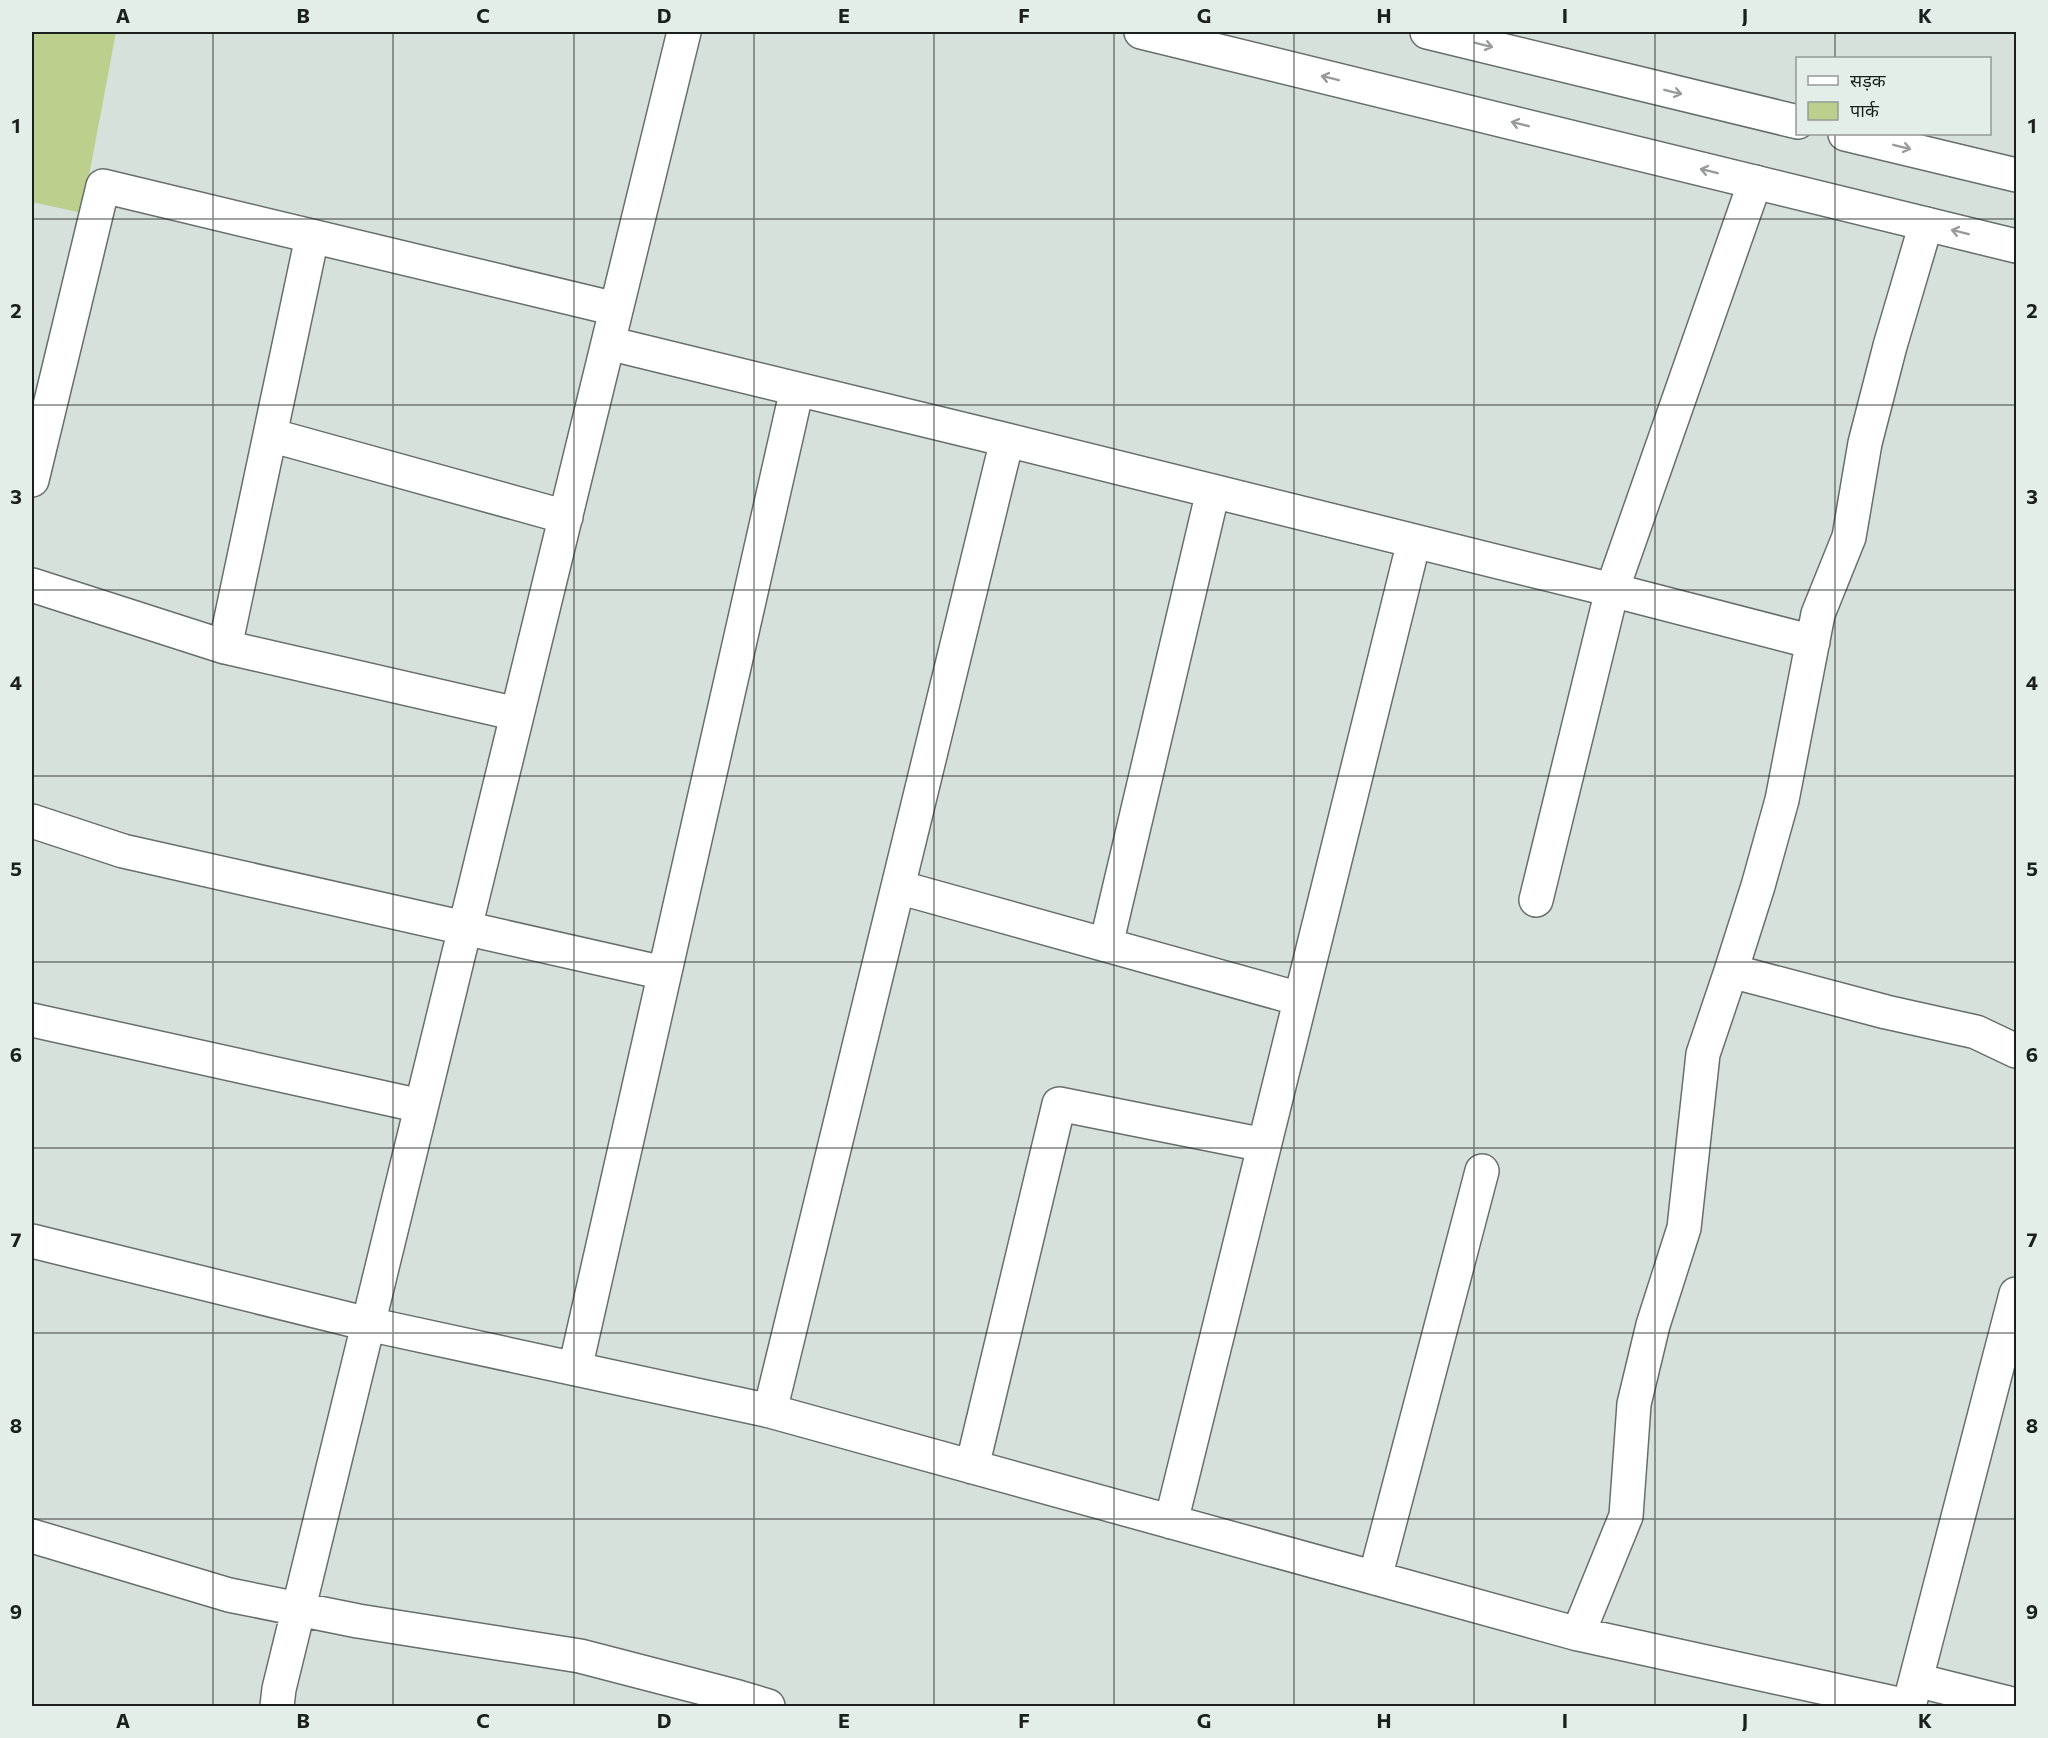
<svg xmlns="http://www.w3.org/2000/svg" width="2048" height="1738" font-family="Commissioner,'Noto Sans Devanagari',sans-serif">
  <rect width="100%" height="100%" fill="#d7e1dc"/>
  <path fill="#bdcf8c" d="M 32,32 L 116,32 L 82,213 L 32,202 Z"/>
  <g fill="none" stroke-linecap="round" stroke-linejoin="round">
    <g stroke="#676f6b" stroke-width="36">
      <path id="street" d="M 1755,182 L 1612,590 L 1813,642
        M 1926,224 L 1890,346 L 1865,443 L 1849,537 L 1818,614 L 1782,800 L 1758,886 L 1731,971 L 1886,1012 L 1976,1032 L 2016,1051
        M 608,343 L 1007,440
        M 270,435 L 566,517
        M 32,480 L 103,186 L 616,309
        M 32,585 L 225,647 L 312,237
        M 225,647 L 517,714
        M 32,821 L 123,851 L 664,973
        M 898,887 L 1300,999
        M 1106,945 L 1213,491
        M 32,1020 L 421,1106
        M 32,1241 L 368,1324 L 770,1411 L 1007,440 L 1612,590 L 1536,900
        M 575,1369 L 797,389
        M 770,1411 L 1578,1634 L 1908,1706
        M 972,1467 L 1059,1104 L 1264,1145
        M 1171,1522 L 1414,541
        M 32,1536 L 229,1595 L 358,1621 L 580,1656 L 738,1697 L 768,1706
        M 1375,1578 L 1482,1171
        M 1578,1634 L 1626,1516 L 1634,1404 L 1653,1325 L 1684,1228 L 1703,1054 L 1731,971
        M 1916,1680 L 2016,1705
        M 277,1706 L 279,1689 L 684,32
        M 1909,1706 L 2016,1294"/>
    </g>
    <g stroke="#676f6b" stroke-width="36">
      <path id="secondary" d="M 1141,32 L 2016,246
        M 1427,32 L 1798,122
        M 1845,134 L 2016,175"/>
    </g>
    <use href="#street" stroke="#fff" stroke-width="33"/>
    <use href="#secondary" stroke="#fff" stroke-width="33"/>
  </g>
  <defs><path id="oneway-shaft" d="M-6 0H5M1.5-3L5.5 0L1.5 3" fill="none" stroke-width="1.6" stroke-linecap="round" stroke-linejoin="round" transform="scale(1.5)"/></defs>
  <g stroke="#989a99">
    <use href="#oneway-shaft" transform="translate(1484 45) rotate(14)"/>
    <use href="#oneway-shaft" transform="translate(1330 78) rotate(-166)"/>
    <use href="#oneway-shaft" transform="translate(1673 92) rotate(14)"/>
    <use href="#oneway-shaft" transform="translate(1520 124) rotate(-166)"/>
    <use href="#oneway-shaft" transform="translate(1902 147) rotate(14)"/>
    <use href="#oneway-shaft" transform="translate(1709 171) rotate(-166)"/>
    <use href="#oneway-shaft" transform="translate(1960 232) rotate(-166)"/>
  </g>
  <path fill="none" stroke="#1b1f1d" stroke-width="1.5" stroke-opacity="0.55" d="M 213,32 L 213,1706M 393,32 L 393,1706M 574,32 L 574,1706M 754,32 L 754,1706M 934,32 L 934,1706M 1114,32 L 1114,1706M 1294,32 L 1294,1706M 1474,32 L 1474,1706M 1655,32 L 1655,1706M 1835,32 L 1835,58M 1835,134 L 1835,1706M 32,219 L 2016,219M 32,405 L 2016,405M 32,590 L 2016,590M 32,776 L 2016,776M 32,962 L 2016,962M 32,1148 L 2016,1148M 32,1333 L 2016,1333M 32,1519 L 2016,1519"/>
  <rect width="2048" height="1738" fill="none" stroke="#e4eee9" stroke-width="66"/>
  <rect x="1796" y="57" width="195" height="78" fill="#e4eee9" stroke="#949b97" stroke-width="1.5"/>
  <rect x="1808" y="76" width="30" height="9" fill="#ffffff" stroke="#949b97" stroke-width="1.5"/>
  <text x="1850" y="87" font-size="18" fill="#1b1f1d">सड़क</text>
  <rect x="1808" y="102" width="30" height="18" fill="#bdcf8c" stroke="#949b97" stroke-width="1.5"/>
  <text x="1850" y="117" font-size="18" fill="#1b1f1d">पार्क</text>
  <rect x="33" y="33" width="1982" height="1672" fill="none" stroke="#1b1f1d" stroke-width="2"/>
  <g font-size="20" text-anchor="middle" font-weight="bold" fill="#1b1f1d">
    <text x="123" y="23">A</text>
    <text x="303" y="23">B</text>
    <text x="483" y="23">C</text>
    <text x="664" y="23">D</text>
    <text x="844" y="23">E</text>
    <text x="1024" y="23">F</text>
    <text x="1204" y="23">G</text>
    <text x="1384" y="23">H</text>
    <text x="1565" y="23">I</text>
    <text x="1745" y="23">J</text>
    <text x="1925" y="23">K</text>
    <text x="16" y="133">1</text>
    <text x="2032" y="133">1</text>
    <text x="16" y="318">2</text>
    <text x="2032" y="318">2</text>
    <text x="16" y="504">3</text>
    <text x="2032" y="504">3</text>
    <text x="16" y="690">4</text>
    <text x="2032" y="690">4</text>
    <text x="16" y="876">5</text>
    <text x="2032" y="876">5</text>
    <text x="16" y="1062">6</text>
    <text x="2032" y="1062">6</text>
    <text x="16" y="1247">7</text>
    <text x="2032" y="1247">7</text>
    <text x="16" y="1433">8</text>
    <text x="2032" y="1433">8</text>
    <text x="16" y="1619">9</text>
    <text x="2032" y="1619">9</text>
    <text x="123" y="1728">A</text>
    <text x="303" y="1728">B</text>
    <text x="483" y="1728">C</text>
    <text x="664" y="1728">D</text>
    <text x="844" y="1728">E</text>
    <text x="1024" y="1728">F</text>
    <text x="1204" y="1728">G</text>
    <text x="1384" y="1728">H</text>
    <text x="1565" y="1728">I</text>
    <text x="1745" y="1728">J</text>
    <text x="1925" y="1728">K</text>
  </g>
</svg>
